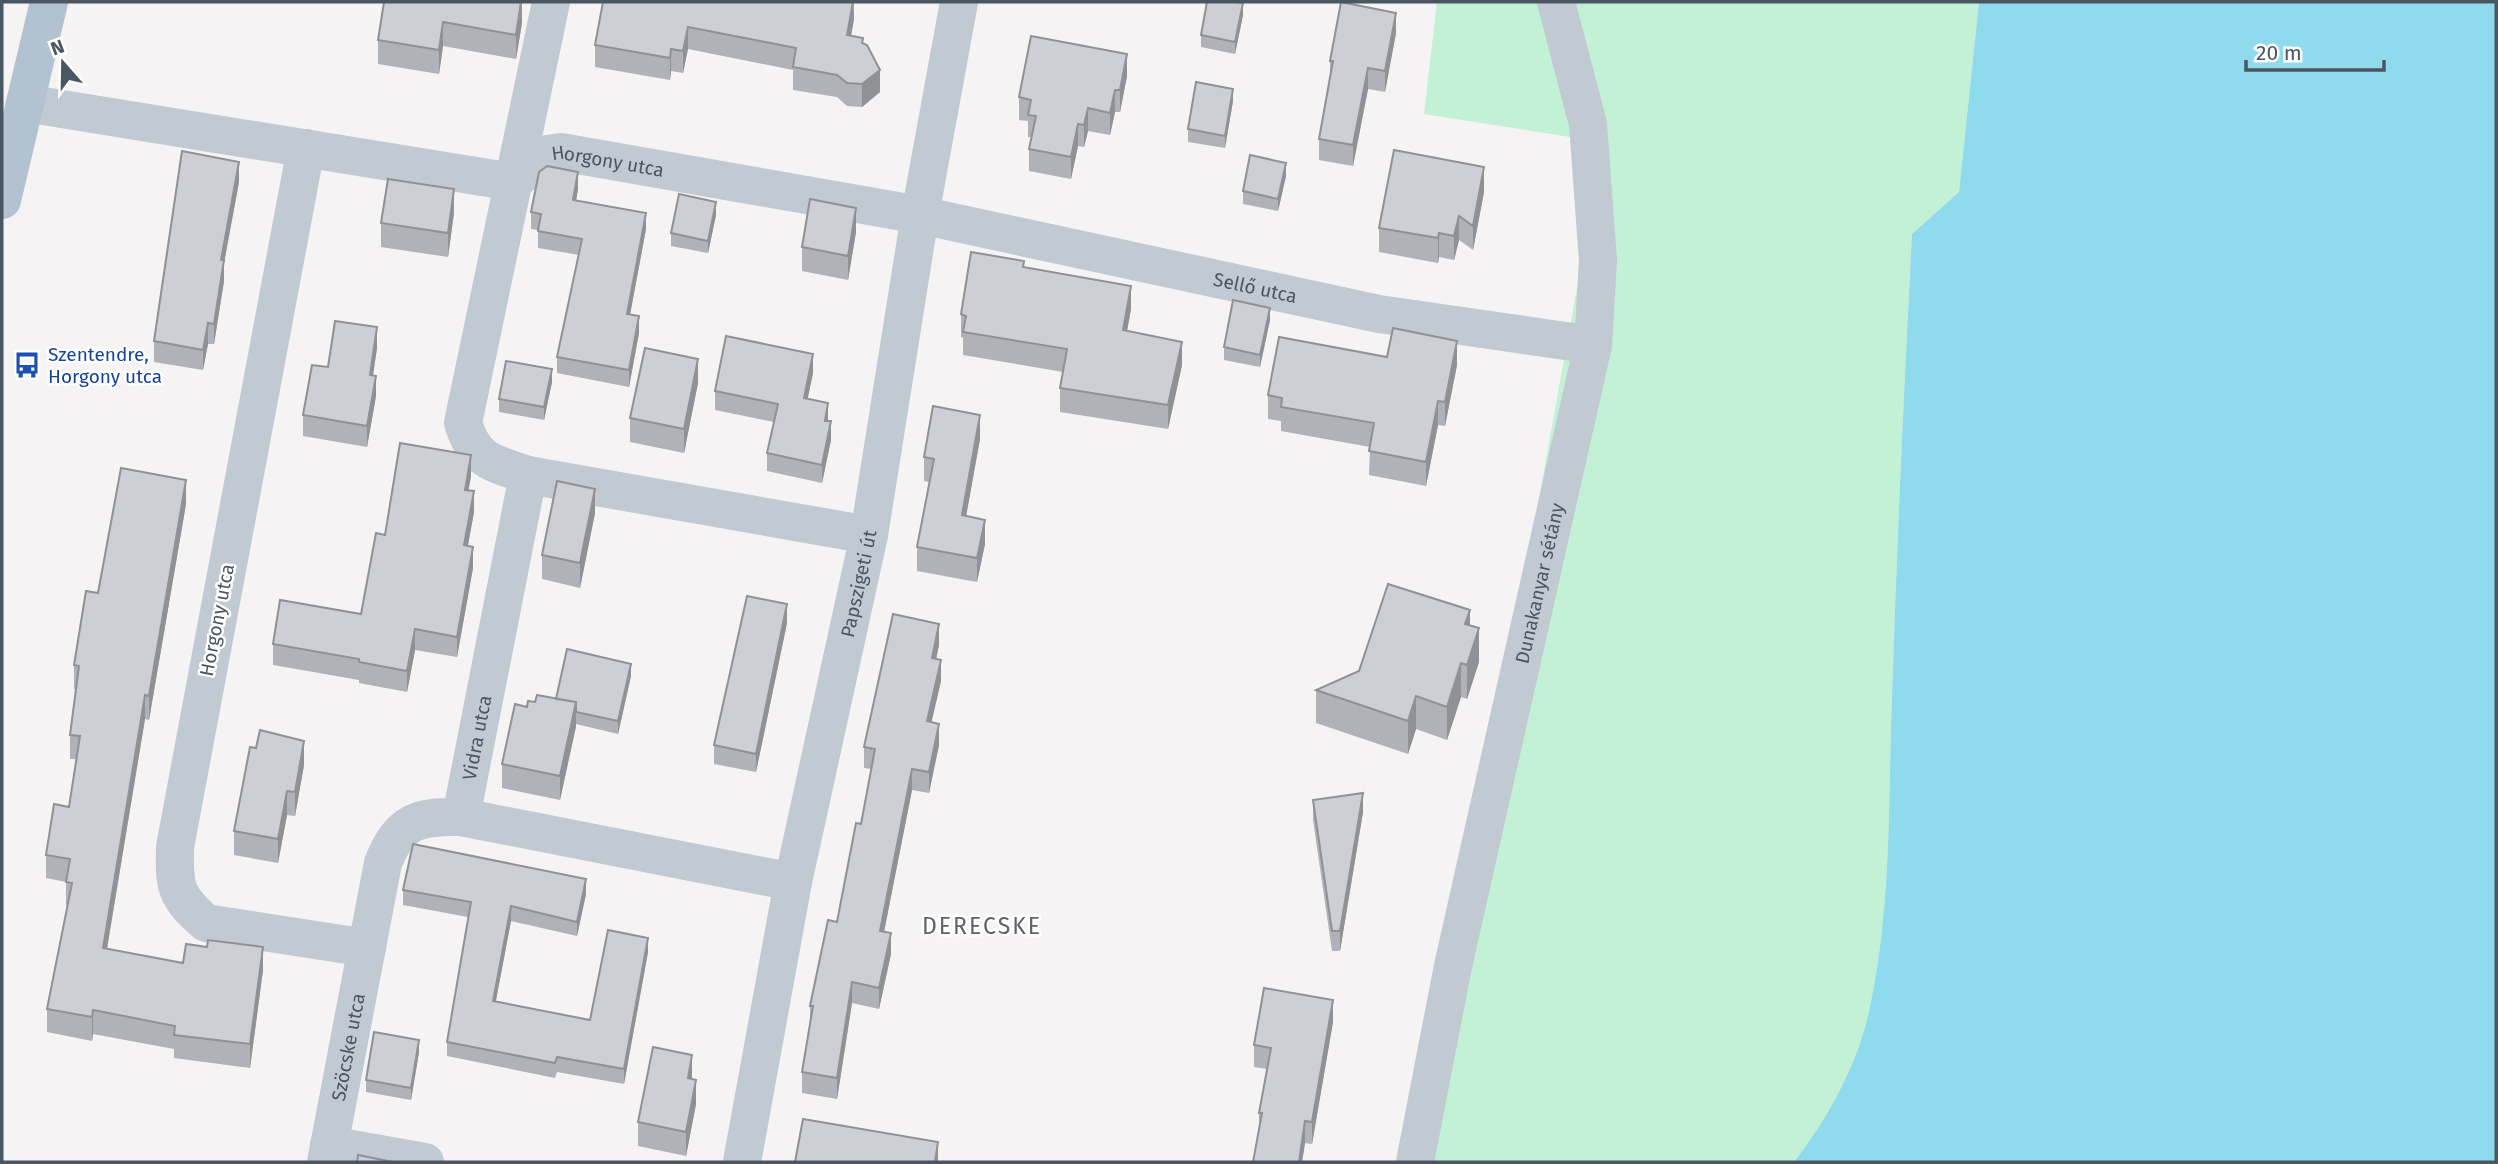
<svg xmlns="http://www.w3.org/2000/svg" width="2498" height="1164" font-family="'Fira Sans',sans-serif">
  <rect width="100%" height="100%" fill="#f5f3f3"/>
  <path fill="#c3f1d5" d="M 1437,2 L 1979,2 L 1959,192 L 1912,234 C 1904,388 1897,541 1892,695 C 1888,800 1892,909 1869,1011 C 1857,1066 1828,1118 1794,1162 L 1419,1162 L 1596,183 L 1589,140 L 1424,114 Z"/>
  <path fill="#90daee" d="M 1979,2 L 2496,2 L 2496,1162 L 1794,1162 C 1828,1118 1857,1066 1869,1011 C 1892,908 1888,800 1892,695 C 1897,541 1904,388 1912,234 L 1959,192 Z"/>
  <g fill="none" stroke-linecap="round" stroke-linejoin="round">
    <g stroke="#c1cad2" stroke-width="38">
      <path d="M 551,2 L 463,423 C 475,462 493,463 528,475 L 869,535"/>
      <path id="s1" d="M 25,103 L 513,182 L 547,154 L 561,152 L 920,215 L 1379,314 L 1593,345"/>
      <path d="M 306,148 L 175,847 C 174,887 175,896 206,923 L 367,948"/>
      <path d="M 461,817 L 793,882"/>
      <path d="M 329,1145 L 425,1162"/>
      <path id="s2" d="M 326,1162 L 383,863 C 400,821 417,816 461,817 L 528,475"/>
      <path id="s3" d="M 742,1162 L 793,882 L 869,535 L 920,215 L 959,2"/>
      <path id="s4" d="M 1415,1162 L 1453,966 L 1593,345 L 1598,261 L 1588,124 L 1556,2"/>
    </g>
    <path stroke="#b3c2d1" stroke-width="38" d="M 2,200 L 49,2"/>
  </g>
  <path fill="#b0b2b7" d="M 384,2 L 522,23 L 516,59 L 443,46 L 439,74 L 378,64 L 378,40 Z
    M 603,2 L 854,2 L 854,19 L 851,36 L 863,44 L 880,92 L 862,107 L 847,106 L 837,97 L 793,90 L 793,70 L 688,49 L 683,73 L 671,71 L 670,80 L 595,67 L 595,45 Z
    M 1243,15 L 1235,54 L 1201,47 L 1201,35 Z
    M 1396,33 L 1385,92 L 1368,89 L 1353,166 L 1319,160 L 1319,139 L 1330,76 L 1330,61 Z
    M 1127,76 L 1120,112 L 1115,112 L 1110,135 L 1088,131 L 1084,147 L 1078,146 L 1071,179 L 1029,171 L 1029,149 L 1032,137 L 1028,137 L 1028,121 L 1019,120 L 1019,97 Z
    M 1233,101 L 1225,148 L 1188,142 L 1188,129 Z
    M 1286,176 L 1278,211 L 1243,204 L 1243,191 Z
    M 239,182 L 224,263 L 224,281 L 214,344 L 208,344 L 203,370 L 154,362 L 154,341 Z
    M 578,189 L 576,201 L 646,229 L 630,314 L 639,333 L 629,387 L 557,373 L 557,357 L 579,255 L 538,248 L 538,230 L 531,229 L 531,212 Z
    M 1484,192 L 1473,250 L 1459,240 L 1454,260 L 1439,257 L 1438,263 L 1379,252 L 1379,228 Z
    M 454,213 L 448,257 L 381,247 L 381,223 Z
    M 716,215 L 708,253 L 671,246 L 671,233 Z
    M 856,232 L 848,280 L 802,271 L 802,247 Z
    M 1024,267 L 1131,309 L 1127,331 L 1182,365 L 1168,429 L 1060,412 L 1060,388 L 1063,372 L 963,355 L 963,338 L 961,337 L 961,314 Z
    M 1270,320 L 1260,367 L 1224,360 L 1224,347 Z
    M 377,348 L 373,375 L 376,396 L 367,447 L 303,436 L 303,415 L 328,367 Z
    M 1387,357 L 1457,365 L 1445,426 L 1438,425 L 1426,486 L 1369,475 L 1370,447 L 1281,431 L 1281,421 L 1268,419 L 1268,395 Z
    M 813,373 L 807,399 L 828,421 L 831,440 L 822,483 L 767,471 L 767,453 L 774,422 L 715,410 L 715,391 Z
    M 552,382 L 544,420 L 499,412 L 499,399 Z
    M 698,383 L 684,453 L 630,442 L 630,418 Z
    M 980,439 L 966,516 L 985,544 L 977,582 L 917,571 L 917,547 L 929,482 L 924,481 L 924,457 Z
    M 471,476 L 468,490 L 474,512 L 468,546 L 473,568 L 457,657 L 415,650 L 407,692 L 359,683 L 359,680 L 273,665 L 273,644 L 361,614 L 385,535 Z
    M 186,504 L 149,720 L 145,719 L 107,949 L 183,963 L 263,970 L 250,1068 L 174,1058 L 174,1049 L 93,1034 L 92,1041 L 47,1032 L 47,1009 L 68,906 L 66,905 L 66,882 L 46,878 L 46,855 L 69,807 L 76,759 L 70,759 L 70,735 L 76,689 L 74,689 L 74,665 Z
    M 595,513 L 580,588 L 542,579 L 542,555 Z
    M 787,623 L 756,772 L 714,764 L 714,745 Z
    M 1470,625 L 1479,662 L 1467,699 L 1461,697 L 1447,740 L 1416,729 L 1408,754 L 1316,723 L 1316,690 Z
    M 939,645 L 936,659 L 941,681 L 931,722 L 939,745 L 929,793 L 912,790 L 884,932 L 891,954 L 879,1009 L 852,1003 L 837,1099 L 802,1093 L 802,1072 L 810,1026 L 810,1006 L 837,922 L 861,824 L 871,769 L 864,768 L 864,747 Z
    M 631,676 L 618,734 L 576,724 L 560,800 L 502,788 L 502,764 L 527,707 L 535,702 L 556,699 Z
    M 304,765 L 295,816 L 287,815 L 278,863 L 234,855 L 234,831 Z
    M 1313,800 L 1363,812 L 1340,951 L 1332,951 L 1313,820 Z
    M 403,890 L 586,894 L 577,936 L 511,921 L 496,1001 L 590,1020 L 648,952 L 624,1084 L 557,1072 L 555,1078 L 447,1056 L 447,1042 L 468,917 L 403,905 Z
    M 1333,1022 L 1312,1144 L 1305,1143 L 1302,1162 L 1253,1162 L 1259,1131 L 1259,1113 L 1267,1069 L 1254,1067 L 1254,1045 Z
    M 419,1052 L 411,1100 L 366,1092 L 366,1080 Z
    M 692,1079 L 696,1104 L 686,1156 L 638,1146 L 638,1122 Z"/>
  <path fill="#909195" d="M 522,2 L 522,23 L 516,59 L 516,35 Z
    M 853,2 L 854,19 L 847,57 L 847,35 Z
    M 1243,3 L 1243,15 L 1235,54 L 1235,42 Z
    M 1396,13 L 1396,33 L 1385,92 L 1385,71 Z
    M 443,22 L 443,46 L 439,74 L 439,50 Z
    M 688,27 L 688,49 L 683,73 L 683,51 Z
    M 671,49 L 671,71 L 670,80 L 670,58 Z
    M 1127,54 L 1127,76 L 1120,112 L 1120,90 Z
    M 1368,68 L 1368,89 L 1353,166 L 1353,145 Z
    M 880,70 L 880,92 L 862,107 L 862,84 Z
    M 1233,89 L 1233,101 L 1225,148 L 1225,136 Z
    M 1115,90 L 1115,112 L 1110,135 L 1110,113 Z
    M 1088,108 L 1088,131 L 1084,147 L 1084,125 Z
    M 1078,124 L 1078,146 L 1071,179 L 1071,157 Z
    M 239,162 L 239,182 L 224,263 L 224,281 L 214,344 L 214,324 L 221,260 Z
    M 1286,163 L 1286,176 L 1278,211 L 1278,199 Z
    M 1484,167 L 1484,192 L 1473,250 L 1473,226 Z
    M 578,172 L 578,189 L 573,217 L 573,200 Z
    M 454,189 L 454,213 L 448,257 L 448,233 Z
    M 716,202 L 716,215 L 708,253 L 708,241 Z
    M 856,208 L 856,232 L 848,280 L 848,256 Z
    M 646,213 L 646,229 L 627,331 L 627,314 Z
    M 1459,216 L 1459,240 L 1454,260 L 1454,236 Z
    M 1439,233 L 1439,257 L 1438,263 L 1438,238 Z
    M 1131,286 L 1131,309 L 1123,353 L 1123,330 Z
    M 1270,308 L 1270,320 L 1260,367 L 1260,355 Z
    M 639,316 L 639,333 L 629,387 L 629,370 Z
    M 208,323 L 208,344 L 203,370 L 203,350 Z
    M 377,327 L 377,348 L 370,395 L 370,375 Z
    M 1457,341 L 1457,365 L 1445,426 L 1445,402 Z
    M 1182,342 L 1182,365 L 1168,429 L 1168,405 Z
    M 813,354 L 813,373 L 804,417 L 804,398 Z
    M 698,359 L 698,383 L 684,453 L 684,429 Z
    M 552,369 L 552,382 L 544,420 L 544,407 Z
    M 376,376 L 376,396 L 367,447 L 367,426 Z
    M 1438,401 L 1438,425 L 1426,486 L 1426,462 Z
    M 828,403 L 828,422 L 825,421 Z
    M 980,415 L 980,439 L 962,539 L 962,515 Z
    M 831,421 L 831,440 L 822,483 L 822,465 Z
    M 471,455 L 471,476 L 465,511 L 465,490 Z
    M 186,480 L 186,504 L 149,720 L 149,696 Z
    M 595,489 L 595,513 L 580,588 L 580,563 Z
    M 474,491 L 474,512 L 464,566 L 464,545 Z
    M 985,520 L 985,544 L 977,582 L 977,558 Z
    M 473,547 L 473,568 L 457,657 L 457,637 Z
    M 787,604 L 787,623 L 756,772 L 756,754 Z
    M 1470,610 L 1470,643 L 1465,624 Z
    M 939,624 L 939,645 L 932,679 L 932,658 Z
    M 1479,628 L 1479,662 L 1467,699 L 1467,665 Z
    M 415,629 L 415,650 L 407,692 L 407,671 Z
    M 941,660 L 941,681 L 927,742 L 927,721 Z
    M 1461,663 L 1461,697 L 1447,740 L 1447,707 Z
    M 631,664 L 631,676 L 618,734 L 618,721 Z
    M 145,695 L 145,719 L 103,972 L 103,948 Z
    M 1416,696 L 1416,729 L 1408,754 L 1408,721 Z
    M 576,702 L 576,727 L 560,800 L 560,776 Z
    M 939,724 L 939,745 L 929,793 L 929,772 Z
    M 304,741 L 304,765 L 295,816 L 295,792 Z
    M 912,769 L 912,790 L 880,952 L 880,931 Z
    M 287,791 L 287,815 L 278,863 L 278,839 Z
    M 1363,793 L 1363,812 L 1340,951 L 1340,931 Z
    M 586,879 L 586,894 L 577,936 L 577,922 Z
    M 511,906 L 511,921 L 493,1015 L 493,1001 Z
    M 891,933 L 891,954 L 879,1009 L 879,988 Z
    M 648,938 L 648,952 L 624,1084 L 624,1069 Z
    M 263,947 L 263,970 L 250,1068 L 250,1044 Z
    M 852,982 L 852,1003 L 837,1099 L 837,1078 Z
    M 1333,1000 L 1333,1022 L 1312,1144 L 1312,1122 Z
    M 93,1010 L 93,1034 L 92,1041 L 92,1017 Z
    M 419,1040 L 419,1052 L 411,1100 L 411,1088 Z
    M 692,1055 L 692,1079 L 688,1078 Z
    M 696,1080 L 696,1104 L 686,1156 L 686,1132 Z
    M 1305,1121 L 1305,1143 L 1302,1162 L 1299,1162 Z
    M 938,1142 L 938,1162 L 935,1162 Z"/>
  <path fill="#cdcfd5" stroke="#909195" stroke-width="2" d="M 384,2 L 521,2 L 516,35 L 443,22 L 439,50 L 378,40 Z
    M 603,2 L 853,2 L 847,35 L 863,38 L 862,43 L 867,45 L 880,70 L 862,84 L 847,83 L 837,75 L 793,67 L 796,48 L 688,27 L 683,51 L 671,49 L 670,58 L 595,45 Z
    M 1207,2 L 1237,2 L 1243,3 L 1235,42 L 1201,35 Z
    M 1341,2 L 1396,13 L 1385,71 L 1368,68 L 1353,145 L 1319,139 L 1333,61 L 1330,61 Z
    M 1031,36 L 1127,54 L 1120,90 L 1115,90 L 1110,113 L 1088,108 L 1084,125 L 1078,124 L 1071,157 L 1029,149 L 1036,116 L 1028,115 L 1031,100 L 1019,97 Z
    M 1196,82 L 1233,89 L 1225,136 L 1188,129 Z
    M 1394,150 L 1484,167 L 1473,226 L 1459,216 L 1454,236 L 1439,233 L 1438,238 L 1379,228 Z
    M 182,151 L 239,162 L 221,260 L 224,260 L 214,324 L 208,323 L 203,350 L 154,341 Z
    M 1250,155 L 1286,163 L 1278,199 L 1243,191 Z
    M 547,166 L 578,172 L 573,200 L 646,213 L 627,314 L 639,316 L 629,370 L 557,357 L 582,239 L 538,231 L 541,214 L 531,212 L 539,172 Z
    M 388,179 L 454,189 L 448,233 L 381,223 Z
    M 679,194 L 716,202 L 708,241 L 671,233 Z
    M 810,199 L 856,208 L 848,256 L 802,247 Z
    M 971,252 L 1024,261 L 1023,267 L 1131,286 L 1123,330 L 1182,342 L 1168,405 L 1060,388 L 1067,349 L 963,332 L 966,316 L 961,314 Z
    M 1233,300 L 1270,308 L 1260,355 L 1224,347 Z
    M 335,321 L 377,327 L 370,375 L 376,376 L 367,426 L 303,415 L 312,365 L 328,367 Z
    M 1393,328 L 1457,341 L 1445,402 L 1438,401 L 1426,462 L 1369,451 L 1374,423 L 1281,407 L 1282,398 L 1268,395 L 1279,337 L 1387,357 Z
    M 726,336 L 813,354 L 804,398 L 828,403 L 825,421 L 831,421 L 822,465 L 767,453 L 778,404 L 715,391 Z
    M 645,348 L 698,359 L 684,429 L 630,418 Z
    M 506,361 L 552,369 L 544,407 L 499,399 Z
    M 933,406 L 980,415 L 962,515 L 985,520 L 977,558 L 917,547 L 934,459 L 924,457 Z
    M 400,443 L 471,455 L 465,490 L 474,491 L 464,545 L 473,547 L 457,637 L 415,629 L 407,671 L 359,662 L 359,659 L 273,644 L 280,600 L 361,614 L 376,533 L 385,535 Z
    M 121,468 L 186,480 L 149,696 L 145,695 L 103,948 L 183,963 L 186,944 L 207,947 L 208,940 L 263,947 L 250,1044 L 174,1035 L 175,1026 L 93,1010 L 92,1017 L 47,1009 L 72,883 L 66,882 L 70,859 L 46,855 L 54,804 L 69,807 L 80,736 L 70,735 L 79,666 L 74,665 L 86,591 L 98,593 Z
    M 557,481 L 595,489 L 580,563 L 542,555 Z
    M 1388,584 L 1470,610 L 1465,624 L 1479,628 L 1467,665 L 1461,663 L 1447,707 L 1416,696 L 1408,721 L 1316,690 L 1359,671 Z
    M 747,596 L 787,604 L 756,754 L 714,745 Z
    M 893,614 L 939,624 L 932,658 L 941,660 L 927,721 L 939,724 L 929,772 L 912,769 L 880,931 L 891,933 L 879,988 L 852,982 L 837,1078 L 802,1072 L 813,1006 L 810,1006 L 828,920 L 837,922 L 856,823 L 861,824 L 875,749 L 864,747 Z
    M 567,649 L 631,664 L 618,721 L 576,712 L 576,702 L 556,699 Z
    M 537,695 L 576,702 L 560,776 L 502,764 L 515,704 L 527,707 L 528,701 L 535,702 Z
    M 260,730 L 304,741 L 295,792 L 287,791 L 278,839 L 234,831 L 250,747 L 256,748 Z
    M 1363,793 L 1340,931 L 1332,931 L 1313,800 Z
    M 413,844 L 586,879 L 577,922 L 511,906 L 493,1001 L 590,1020 L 608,930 L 648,938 L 624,1069 L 557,1057 L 555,1063 L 447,1042 L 471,902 L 403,890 Z
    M 1264,988 L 1333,1000 L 1312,1122 L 1305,1121 L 1299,1162 L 1253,1162 L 1262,1113 L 1259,1113 L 1271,1048 L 1254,1045 Z
    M 374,1032 L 419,1040 L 411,1088 L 366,1080 Z
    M 653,1047 L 692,1055 L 688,1078 L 696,1080 L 686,1132 L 638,1122 Z
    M 803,1119 L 938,1142 L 935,1162 L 795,1162 Z
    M 358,1155 L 393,1162 L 357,1162 Z"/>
  <defs>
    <g id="bus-bare" transform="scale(2.1)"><path d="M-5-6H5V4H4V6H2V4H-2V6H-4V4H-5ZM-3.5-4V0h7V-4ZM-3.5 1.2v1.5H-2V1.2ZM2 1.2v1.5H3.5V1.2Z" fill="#1a4fb4" stroke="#fff" stroke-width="2.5" paint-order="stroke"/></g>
  </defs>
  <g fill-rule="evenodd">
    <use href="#bus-bare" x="27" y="365"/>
  </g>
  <g text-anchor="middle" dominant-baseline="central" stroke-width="5" stroke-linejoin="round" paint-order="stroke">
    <g font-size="19" fill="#4a5661" stroke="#fff">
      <text stroke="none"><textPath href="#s1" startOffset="600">Horgony utca</textPath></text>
      <text stroke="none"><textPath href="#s1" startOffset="1260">Sellő utca</textPath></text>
      <text stroke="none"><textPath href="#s3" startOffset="590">Papszigeti út</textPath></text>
      <text stroke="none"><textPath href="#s4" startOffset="592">Dunakanyar sétány</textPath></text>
      <text transform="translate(217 620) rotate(-79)">Horgony utca</text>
      <text stroke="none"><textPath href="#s2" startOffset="485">Vidra utca</textPath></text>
      <text stroke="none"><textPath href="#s2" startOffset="117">Szöcske utca</textPath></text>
    </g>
    <g font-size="19" fill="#164399" stroke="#fff" text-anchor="start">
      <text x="48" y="354">Szentendre,<tspan x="48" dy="22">Horgony utca</tspan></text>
    </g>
    <g font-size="23" letter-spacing="2" fill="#5f6368" stroke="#fff">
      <text x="982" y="926">DERECSKE</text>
    </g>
  </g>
  <rect width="2498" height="1164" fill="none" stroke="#4a5661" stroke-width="7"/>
  <g transform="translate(63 63) rotate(340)" stroke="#ffffff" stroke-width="5" paint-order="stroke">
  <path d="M0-5L12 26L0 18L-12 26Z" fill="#4a5661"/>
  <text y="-10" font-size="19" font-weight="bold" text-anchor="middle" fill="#4a5661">N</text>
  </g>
  <path d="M2246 60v10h138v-10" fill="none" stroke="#4a5661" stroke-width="3.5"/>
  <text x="2256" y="60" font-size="21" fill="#4a5661" stroke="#ffffff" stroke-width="5" paint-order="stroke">20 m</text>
</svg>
